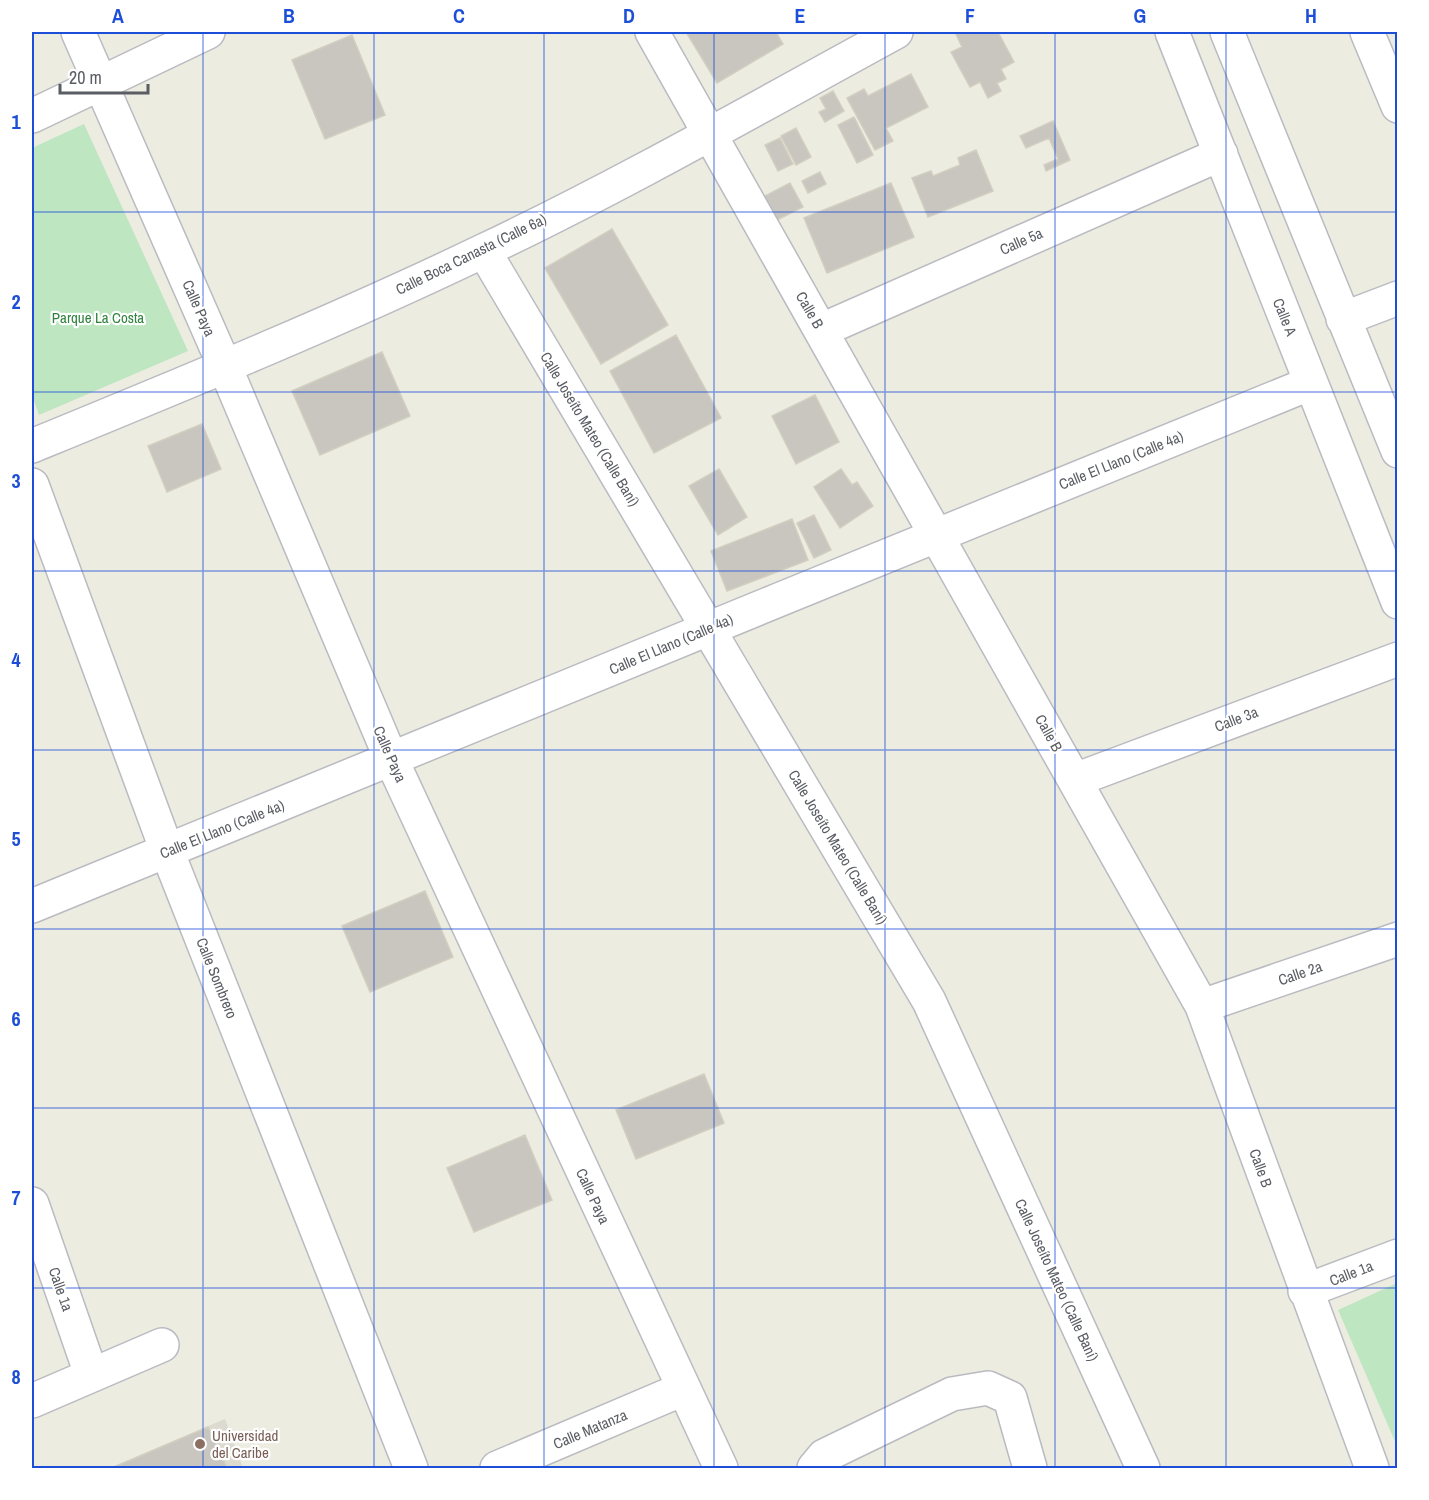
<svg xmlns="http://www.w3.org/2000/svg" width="1429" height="1500" font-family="'Archivo Narrow',sans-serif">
  <rect width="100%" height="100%" fill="#edece1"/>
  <path fill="#dddbd0" d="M 225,1419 L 243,1468 L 109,1468 Z"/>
  <path fill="#bde6c1" d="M 84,124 L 188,351 L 39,415 L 32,395 L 32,148 Z
    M 1397,1283 L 1397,1446 L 1338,1310 Z"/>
  <path fill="#c8c6bf" stroke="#d2cec0" stroke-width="1.5" d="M 686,32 L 776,32 L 783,44 L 717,83 Z
    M 955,32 L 998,32 L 1014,62 L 1001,69 L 1006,79 L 997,83 L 1001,91 L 988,98 L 980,82 L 970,87 L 951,52 L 962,47 Z
    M 352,35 L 385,115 L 325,139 L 292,60 Z
    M 911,74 L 928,107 L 886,128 L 893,141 L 875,150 L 847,98 L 864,89 L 868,96 Z
    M 833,91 L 844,111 L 825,122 L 819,112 L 826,109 L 820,98 Z
    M 854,117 L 873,155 L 857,163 L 838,125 Z
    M 1053,121 L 1070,160 L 1046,171 L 1044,165 L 1058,159 L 1049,138 L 1026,148 L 1020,136 Z
    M 796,128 L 811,157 L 796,165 L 781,136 Z
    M 780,138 L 793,164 L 778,171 L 765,145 Z
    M 976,150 L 993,191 L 928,217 L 912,178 L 931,171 L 933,176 L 960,165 L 958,158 Z
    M 820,172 L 826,184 L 808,193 L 802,181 Z
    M 790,183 L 803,207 L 775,221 L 763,197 Z
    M 891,183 L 914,237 L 827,273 L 804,218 Z
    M 612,229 L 668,325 L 601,364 L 545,268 Z
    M 676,335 L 721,418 L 654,453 L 610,371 Z
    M 382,352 L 410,416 L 320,455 L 292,391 Z
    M 815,395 L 839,442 L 796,464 L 772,416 Z
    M 202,424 L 221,469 L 167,492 L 148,446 Z
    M 719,469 L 747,517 L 718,535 L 689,486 Z
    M 841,469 L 852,485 L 857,482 L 873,506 L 840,528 L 814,487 Z
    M 814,515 L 831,550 L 814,558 L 797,523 Z
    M 792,519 L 808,560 L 727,591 L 711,551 Z
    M 425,891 L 453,957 L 370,992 L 342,926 Z
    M 704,1074 L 724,1123 L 636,1159 L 616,1110 Z
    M 525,1135 L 552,1200 L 474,1232 L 447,1168 Z
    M 208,1427 L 227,1468 L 112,1468 Z"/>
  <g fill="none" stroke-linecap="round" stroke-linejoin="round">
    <g stroke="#b9bbc1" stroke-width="36">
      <path id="minor" d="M 78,32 L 225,367 L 392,761 L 721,1468
        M 652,32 L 1202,1006 L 1372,1468
        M 1172,32 L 1398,602
        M 1227,32 L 1398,451
        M 1367,32 L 1398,106
        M 32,116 L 208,32
        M 484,251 L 929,1001 L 1143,1468
        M 1343,319 L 1398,298
        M 822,330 L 1221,154
        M 32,446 C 183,384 335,322 483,251 C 624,184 760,106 896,32
        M 32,485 L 167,851 L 411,1468
        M 1075,780 L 1398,659
        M 32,906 C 458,733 884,555 1311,383
        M 1202,1006 L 1398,939
        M 32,1204 L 91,1374
        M 1305,1291 L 1398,1256
        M 32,1401 L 162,1345
        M 497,1468 L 683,1389
        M 814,1468 L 824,1456 L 952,1394 L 988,1388 L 1010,1398 L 1030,1468"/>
    </g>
    <use href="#minor" stroke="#fff" stroke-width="33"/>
  </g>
  <path fill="none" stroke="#1d4ed8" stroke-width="1.5" stroke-opacity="0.55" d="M 203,32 L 203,1468M 374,32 L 374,1468M 544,32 L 544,1468M 714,32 L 714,1468M 885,32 L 885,1468M 1055,32 L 1055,1468M 1226,32 L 1226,1468M 32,212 L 1398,212M 32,392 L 1398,392M 32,571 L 1398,571M 32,750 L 1398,750M 32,929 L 1398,929M 32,1108 L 1398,1108M 32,1288 L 1398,1288"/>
  <circle fill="#8d6e63" stroke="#fff" stroke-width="2" cx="200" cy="1444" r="6"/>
  <g text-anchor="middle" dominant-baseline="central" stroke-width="4.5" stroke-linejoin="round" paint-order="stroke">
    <g font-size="15" fill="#5a5d63" stroke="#fff">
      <text transform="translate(1021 241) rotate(-24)">Calle 5a</text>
      <text transform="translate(471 254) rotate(-26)">Calle Boca Canasta (Calle 6a)</text>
      <text transform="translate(199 308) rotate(66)">Calle Paya</text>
      <text transform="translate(810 310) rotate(60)">Calle B</text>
      <text transform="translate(1285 317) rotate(68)">Calle A</text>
      <text transform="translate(590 429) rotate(59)">Calle Joseíto Mateo (Calle Baní)</text>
      <text transform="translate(1121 460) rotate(-22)">Calle El Llano (Calle 4a)</text>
      <text transform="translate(671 644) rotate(-23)">Calle El Llano (Calle 4a)</text>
      <text transform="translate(1236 719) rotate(-21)">Calle 3a</text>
      <text transform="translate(1049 733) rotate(61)">Calle B</text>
      <text transform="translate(390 754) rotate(66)">Calle Paya</text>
      <text transform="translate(222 829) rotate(-22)">Calle El Llano (Calle 4a)</text>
      <text transform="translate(838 847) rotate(59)">Calle Joseíto Mateo (Calle Baní)</text>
      <text transform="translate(1300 973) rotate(-19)">Calle 2a</text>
      <text transform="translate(217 978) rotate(68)">Calle Sombrero</text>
      <text transform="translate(1261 1168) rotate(70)">Calle B</text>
      <text transform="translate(593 1196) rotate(65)">Calle Paya</text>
      <text transform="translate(1351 1273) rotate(-21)">Calle 1a</text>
      <text transform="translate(1057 1280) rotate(65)">Calle Joseíto Mateo (Calle Baní)</text>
      <text transform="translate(61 1289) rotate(71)">Calle 1a</text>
      <text transform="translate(590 1429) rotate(-23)">Calle Matanza</text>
    </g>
    <g font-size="15" fill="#31833f" stroke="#fff">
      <text x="98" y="317">Parque La Costa</text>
    </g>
    <g font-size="15" fill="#785e54" stroke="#fff" text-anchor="start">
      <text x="212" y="1435">Universidad<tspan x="212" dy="17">del Caribe</tspan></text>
    </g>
  </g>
  <rect width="1429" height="1500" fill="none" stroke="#ffffff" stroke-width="66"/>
  <path d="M60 84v9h88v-9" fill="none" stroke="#5a5d63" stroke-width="3"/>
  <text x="69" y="84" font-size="18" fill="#5a5d63" stroke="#ffffff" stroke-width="4.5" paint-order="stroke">20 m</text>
  <rect x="33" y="33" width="1363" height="1434" fill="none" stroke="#1d4ed8" stroke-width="2"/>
  <g font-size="20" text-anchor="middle" font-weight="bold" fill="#1d4ed8">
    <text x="118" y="23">A</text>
    <text x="289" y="23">B</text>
    <text x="459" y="23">C</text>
    <text x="629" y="23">D</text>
    <text x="800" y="23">E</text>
    <text x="970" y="23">F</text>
    <text x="1140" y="23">G</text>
    <text x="1311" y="23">H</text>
    <text x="16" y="129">1</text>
    <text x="16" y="309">2</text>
    <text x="16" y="488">3</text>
    <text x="16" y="667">4</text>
    <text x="16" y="846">5</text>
    <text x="16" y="1026">6</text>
    <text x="16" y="1205">7</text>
    <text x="16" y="1384">8</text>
  </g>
</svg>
